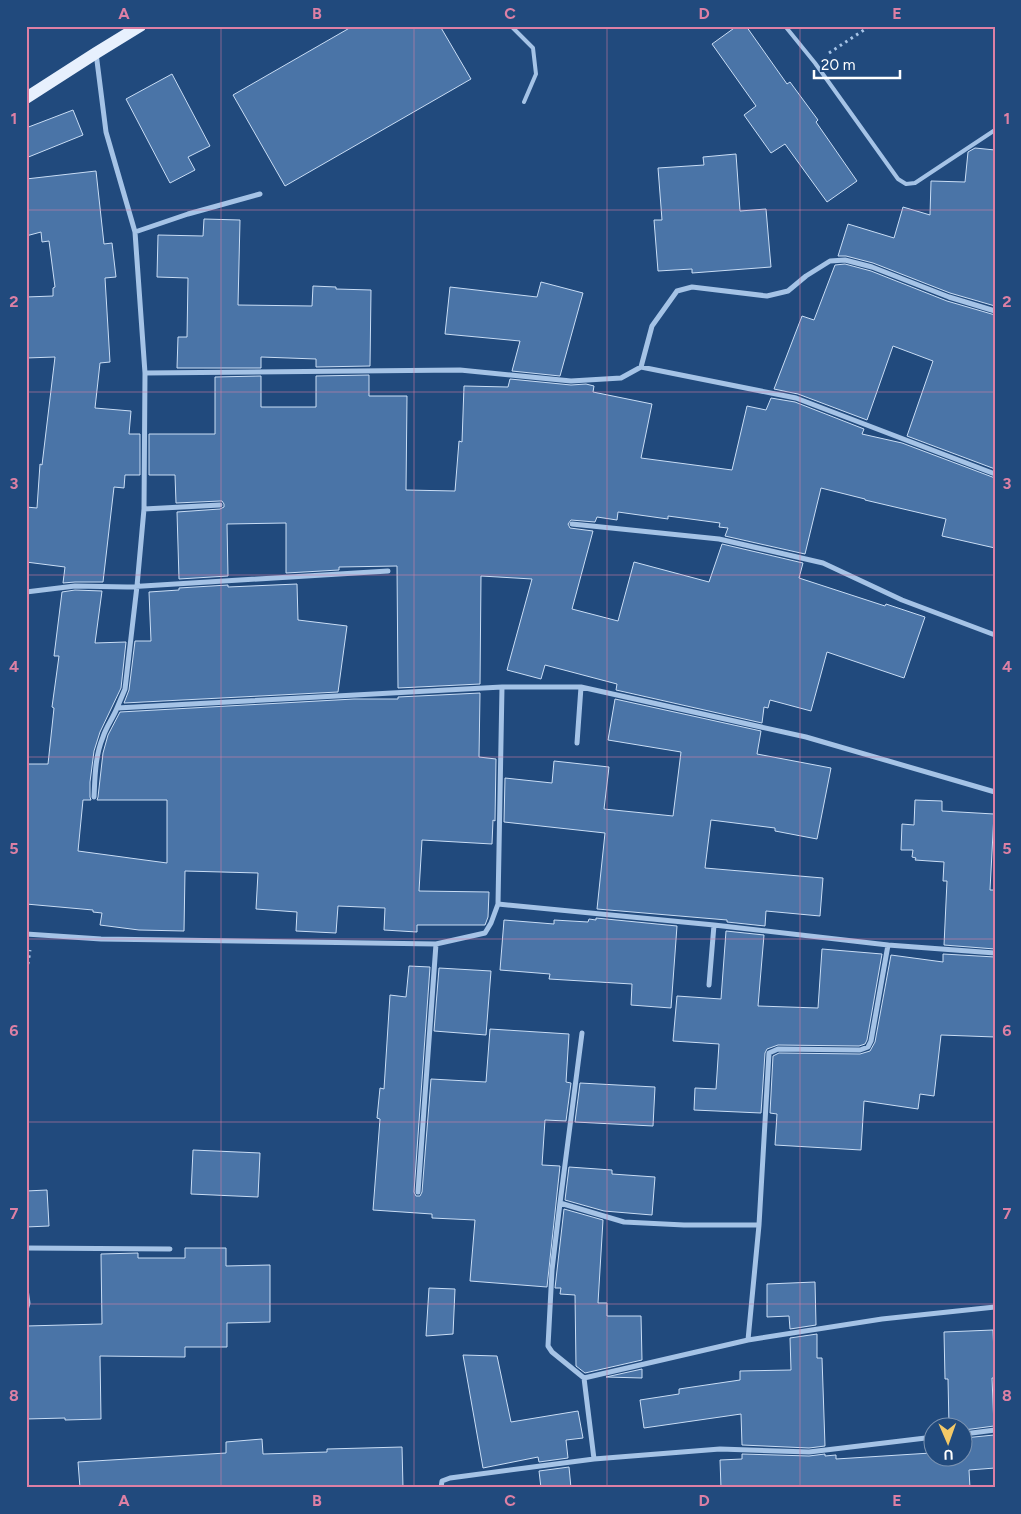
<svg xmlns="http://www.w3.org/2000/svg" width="1021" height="1514" font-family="Figtree,sans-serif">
  <rect width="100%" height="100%" fill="#214a7d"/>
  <path fill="#4a74a7" stroke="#c9ddf5" d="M 353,26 L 440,26 L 471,79 L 285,186 L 233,95 Z
    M 737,26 L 746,26 L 787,84 L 790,82 L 818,120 L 816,122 L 857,181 L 827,202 L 785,144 L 771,153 L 744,115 L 756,106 L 712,44 Z
    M 172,74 L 210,146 L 188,157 L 195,170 L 170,183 L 126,99 Z
    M 73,110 L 83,135 L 26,158 L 26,128 Z
    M 975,148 L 995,150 L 995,306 L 950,293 L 873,263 L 846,256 L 838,256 L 848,224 L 894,238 L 903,207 L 930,215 L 931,181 L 965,182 L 968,152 Z
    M 736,154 L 740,211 L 766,209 L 771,267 L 692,273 L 692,269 L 658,271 L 654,220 L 662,220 L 658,168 L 704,165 L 703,157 Z
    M 96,171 L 104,244 L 112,243 L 116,277 L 105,278 L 110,362 L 100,363 L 95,408 L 131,411 L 129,434 L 140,434 L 140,475 L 125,475 L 124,488 L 114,487 L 103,582 L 75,582 L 63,583 L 65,567 L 26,562 L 26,507 L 37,508 L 40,464 L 42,465 L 55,357 L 26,358 L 26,297 L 53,296 L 53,288 L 55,287 L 49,241 L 42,242 L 41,232 L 26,236 L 26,179 Z
    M 204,219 L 240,220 L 238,305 L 312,306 L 313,286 L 336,287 L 336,289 L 371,290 L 370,366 L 316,367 L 316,359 L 261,357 L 261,368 L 177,368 L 178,337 L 187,337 L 188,278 L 157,277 L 158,235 L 203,236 Z
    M 845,264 L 871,271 L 947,301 L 995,315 L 995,469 L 907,436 L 933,361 L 893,346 L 867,420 L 798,394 L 774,389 L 802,316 L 814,320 L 835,265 Z
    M 541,282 L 583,293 L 560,376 L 512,371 L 520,341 L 445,334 L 450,287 L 537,297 Z
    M 369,375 L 369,396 L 407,396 L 406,490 L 455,491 L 459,441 L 462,442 L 464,386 L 508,387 L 510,379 L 571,385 L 586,384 L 594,386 L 593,392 L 652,404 L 641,458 L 732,470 L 747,406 L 766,410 L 771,398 L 795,402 L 864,429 L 862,434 L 902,443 L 995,478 L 995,548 L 942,536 L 946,519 L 865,500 L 865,499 L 821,488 L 805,554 L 725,536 L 728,528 L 719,527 L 720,523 L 668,516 L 668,519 L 618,512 L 617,520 L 597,517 L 595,522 L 571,520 L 568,524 L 570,528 L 593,531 L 572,609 L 618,621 L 634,562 L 709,582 L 722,544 L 803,563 L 799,578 L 885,606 L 886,604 L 925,617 L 904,678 L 827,652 L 811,711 L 770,700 L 768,708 L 764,707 L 762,723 L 616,690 L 617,684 L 545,665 L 541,679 L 507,670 L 532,579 L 481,576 L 480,684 L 398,688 L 397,566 L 339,567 L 339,570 L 286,573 L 286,523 L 227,524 L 228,576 L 179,579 L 177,512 L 220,509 L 224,507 L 224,504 L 222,501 L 220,501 L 176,503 L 175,475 L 149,475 L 149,434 L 215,434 L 215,377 L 261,376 L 261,407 L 316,407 L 316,376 Z
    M 297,584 L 298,620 L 347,626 L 338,692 L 124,703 L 129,690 L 135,641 L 151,641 L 149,592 L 179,590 L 179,588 L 228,585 L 228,587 Z
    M 75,590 L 102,591 L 95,643 L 126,642 L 121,688 L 100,732 L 94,751 L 90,782 L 90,797 L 91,800 L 83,800 L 78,851 L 167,863 L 167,800 L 97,800 L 98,797 L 103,753 L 108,735 L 120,712 L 354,699 L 398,699 L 398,697 L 480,693 L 479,757 L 496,759 L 495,821 L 493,820 L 492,844 L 422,840 L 419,891 L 489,892 L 488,917 L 485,925 L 417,925 L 417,932 L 384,930 L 385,908 L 338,906 L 336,933 L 296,931 L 297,912 L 256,909 L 258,873 L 185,871 L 184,931 L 139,930 L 100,925 L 102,913 L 93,912 L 93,910 L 26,904 L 26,764 L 48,764 L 54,708 L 52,707 L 59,656 L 54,656 L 62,592 Z
    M 615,699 L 761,731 L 757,754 L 831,768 L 817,839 L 775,831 L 775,828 L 711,820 L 705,868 L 823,878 L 820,916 L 766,911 L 765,926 L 727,922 L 727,920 L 597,909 L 605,833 L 504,822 L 505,778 L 552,783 L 554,761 L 609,767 L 604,809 L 673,816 L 681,752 L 608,740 Z
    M 915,800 L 942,801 L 942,811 L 994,814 L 990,890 L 995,890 L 995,949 L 944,945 L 947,881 L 943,881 L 944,862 L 915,860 L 916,858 L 912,857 L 913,850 L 901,850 L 902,824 L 914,825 Z
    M 596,918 L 677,926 L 671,1008 L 631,1005 L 632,984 L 549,979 L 550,974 L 500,970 L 504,920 L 554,924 L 554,920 L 588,922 L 589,919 L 596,920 Z
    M 726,931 L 764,935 L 758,1006 L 818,1008 L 822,949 L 882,954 L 867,1040 L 865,1044 L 859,1046 L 778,1045 L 767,1049 L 765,1053 L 761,1113 L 694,1110 L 695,1088 L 716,1089 L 719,1044 L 673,1041 L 677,996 L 721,999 Z
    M 943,954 L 995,957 L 995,1037 L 941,1035 L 934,1096 L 920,1094 L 918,1109 L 864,1101 L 861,1150 L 775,1145 L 777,1114 L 770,1113 L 773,1056 L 779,1053 L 860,1054 L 870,1051 L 875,1042 L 891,955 L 943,962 Z
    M 409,966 L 430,967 L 414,1192 L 416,1196 L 420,1196 L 422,1192 L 431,1079 L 486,1082 L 490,1029 L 569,1034 L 566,1082 L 571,1083 L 566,1121 L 545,1120 L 542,1165 L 560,1166 L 547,1287 L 470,1281 L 475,1220 L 432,1218 L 432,1214 L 373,1210 L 380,1119 L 377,1118 L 380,1088 L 384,1089 L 390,995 L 406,997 Z
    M 439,968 L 491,971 L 486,1035 L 434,1031 Z
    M 580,1083 L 655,1087 L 653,1126 L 575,1122 Z
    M 193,1150 L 260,1153 L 258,1197 L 191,1194 Z
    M 569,1167 L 612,1170 L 612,1174 L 655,1177 L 652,1215 L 604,1211 L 565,1200 Z
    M 47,1190 L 49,1226 L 26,1227 L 26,1191 Z
    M 564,1209 L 603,1220 L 598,1303 L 607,1303 L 607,1316 L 641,1316 L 642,1360 L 585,1373 L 576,1366 L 575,1295 L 560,1294 L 561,1288 L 555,1288 Z
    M 185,1248 L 226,1248 L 226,1266 L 270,1265 L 270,1322 L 227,1323 L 227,1347 L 185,1347 L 185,1357 L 100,1356 L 101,1419 L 65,1420 L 65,1418 L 26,1419 L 26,1326 L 102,1324 L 101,1254 L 138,1253 L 138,1258 L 185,1258 Z
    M 815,1282 L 816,1325 L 790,1329 L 789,1316 L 767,1317 L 767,1284 Z
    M 429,1288 L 455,1289 L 453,1334 L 426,1336 Z
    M 993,1330 L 995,1378 L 992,1378 L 994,1426 L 964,1430 L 964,1426 L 949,1426 L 948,1379 L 945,1379 L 944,1332 Z
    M 817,1334 L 817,1358 L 822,1358 L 825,1446 L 809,1448 L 742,1445 L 741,1414 L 644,1428 L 640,1400 L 679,1394 L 679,1389 L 740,1380 L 740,1371 L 791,1370 L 790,1338 Z
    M 463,1355 L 497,1356 L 511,1422 L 578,1411 L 583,1438 L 566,1440 L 568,1458 L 539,1462 L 538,1457 L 483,1468 Z
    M 642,1369 L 642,1378 L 606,1377 Z
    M 994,1435 L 995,1468 L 969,1470 L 970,1488 L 721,1488 L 720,1460 L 742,1459 L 742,1454 L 809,1456 L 825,1454 L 825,1456 L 836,1455 L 836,1459 L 931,1453 L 930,1442 L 934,1441 L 934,1456 L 964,1456 L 964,1438 Z
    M 262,1439 L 263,1454 L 327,1452 L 327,1449 L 402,1447 L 403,1488 L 80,1488 L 78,1462 L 226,1453 L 226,1442 Z
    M 569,1467 L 571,1488 L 541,1488 L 539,1471 Z"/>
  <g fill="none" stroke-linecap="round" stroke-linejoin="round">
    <path stroke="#a5c3e6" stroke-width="3" stroke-dasharray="2.5 4" stroke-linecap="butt" d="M 829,53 L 870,26
      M 26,977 L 30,950"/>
    <path stroke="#a5c3e6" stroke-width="4" d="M 511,26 L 533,48 L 536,74 L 524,102
      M 785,26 L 815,63 L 898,179 L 906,184 L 915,183 L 995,130"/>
    <path stroke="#a5c3e6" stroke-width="5" d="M 96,53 L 106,132 L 135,232 L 145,373 L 144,509 L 137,586 L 125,689 L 117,708 L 502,687 L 581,687 L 806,737 L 995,792
      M 135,232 L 188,214 L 260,194
      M 641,367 L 796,398 L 995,474
      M 145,373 L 460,370 L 571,381 L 621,378 L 641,367 L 652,326 L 677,291 L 692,287 L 767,296 L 788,291 L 806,276 L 830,261 L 845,260 L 872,267 L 949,297 L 995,311
      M 144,509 L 220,505
      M 572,524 L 719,539 L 823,563 L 902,600 L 995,635
      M 26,592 L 75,586 L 127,587 L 388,571
      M 577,743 L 581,687
      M 94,797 C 95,777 95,756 103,737 C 106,727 113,718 117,708
      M 498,904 L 714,925 L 888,945 L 995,953
      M 26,934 L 101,939 L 436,944 L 485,933 L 491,923 L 498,904 L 502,687
      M 709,985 L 714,925
      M 582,1033 L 560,1203 L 624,1222 L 684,1225 L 759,1225 L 769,1053 L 778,1049 L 860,1050 L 868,1047 L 871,1041 L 888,945
      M 418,1192 L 436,944
      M 26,1248 L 170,1249
      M 26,1289 L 28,1303 L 26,1310
      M 748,1340 L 882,1319 L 995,1307
      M 584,1378 L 748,1340 L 759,1225
      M 964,1434 L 995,1430
      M 594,1459 L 720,1449 L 809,1452 L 934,1437
      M 441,1488 L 442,1481 L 450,1478 L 594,1459 L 584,1378 L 552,1352 L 548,1346 L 552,1270 L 560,1203"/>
    <path stroke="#e7f0fd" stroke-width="12" d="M 26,98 L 96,53 L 140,26"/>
  </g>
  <path fill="none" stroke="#dd80a5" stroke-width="1" stroke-opacity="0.55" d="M 221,26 L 221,1488M 414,26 L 414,1488M 607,26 L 607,1488M 800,26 L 800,1488M 26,210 L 995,210M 26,392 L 995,392M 26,575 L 995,575M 26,757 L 995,757M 26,939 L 995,939M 26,1122 L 995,1122M 26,1304 L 995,1304"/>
  <rect width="1021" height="1514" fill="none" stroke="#214a7d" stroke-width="55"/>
  <g transform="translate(948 1442) rotate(178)"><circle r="24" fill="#214a7d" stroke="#7a92b1"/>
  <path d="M0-4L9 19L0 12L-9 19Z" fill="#f3c967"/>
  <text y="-8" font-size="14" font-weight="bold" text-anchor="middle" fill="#ffffff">U</text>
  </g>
  <path d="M814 70v8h86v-8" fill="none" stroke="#ffffff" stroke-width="2.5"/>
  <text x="821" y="70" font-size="15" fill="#ffffff" stroke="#214a7d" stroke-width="4" paint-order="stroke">20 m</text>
  <rect x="28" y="28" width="966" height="1458" fill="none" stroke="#dd80a5" stroke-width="2"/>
  <g font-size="16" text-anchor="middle" font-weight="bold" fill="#dd80a5">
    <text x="124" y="19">A</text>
    <text x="317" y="19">B</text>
    <text x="510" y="19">C</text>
    <text x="704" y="19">D</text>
    <text x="897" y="19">E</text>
    <text x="14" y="124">1</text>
    <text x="1007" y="124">1</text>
    <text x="14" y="307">2</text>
    <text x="1007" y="307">2</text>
    <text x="14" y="489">3</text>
    <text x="1007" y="489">3</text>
    <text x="14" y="672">4</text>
    <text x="1007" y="672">4</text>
    <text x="14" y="854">5</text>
    <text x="1007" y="854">5</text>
    <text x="14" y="1036">6</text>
    <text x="1007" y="1036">6</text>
    <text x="14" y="1219">7</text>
    <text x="1007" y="1219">7</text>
    <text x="14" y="1401">8</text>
    <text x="1007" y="1401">8</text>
    <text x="124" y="1506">A</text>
    <text x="317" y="1506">B</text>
    <text x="510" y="1506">C</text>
    <text x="704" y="1506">D</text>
    <text x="897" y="1506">E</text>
  </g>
</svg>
